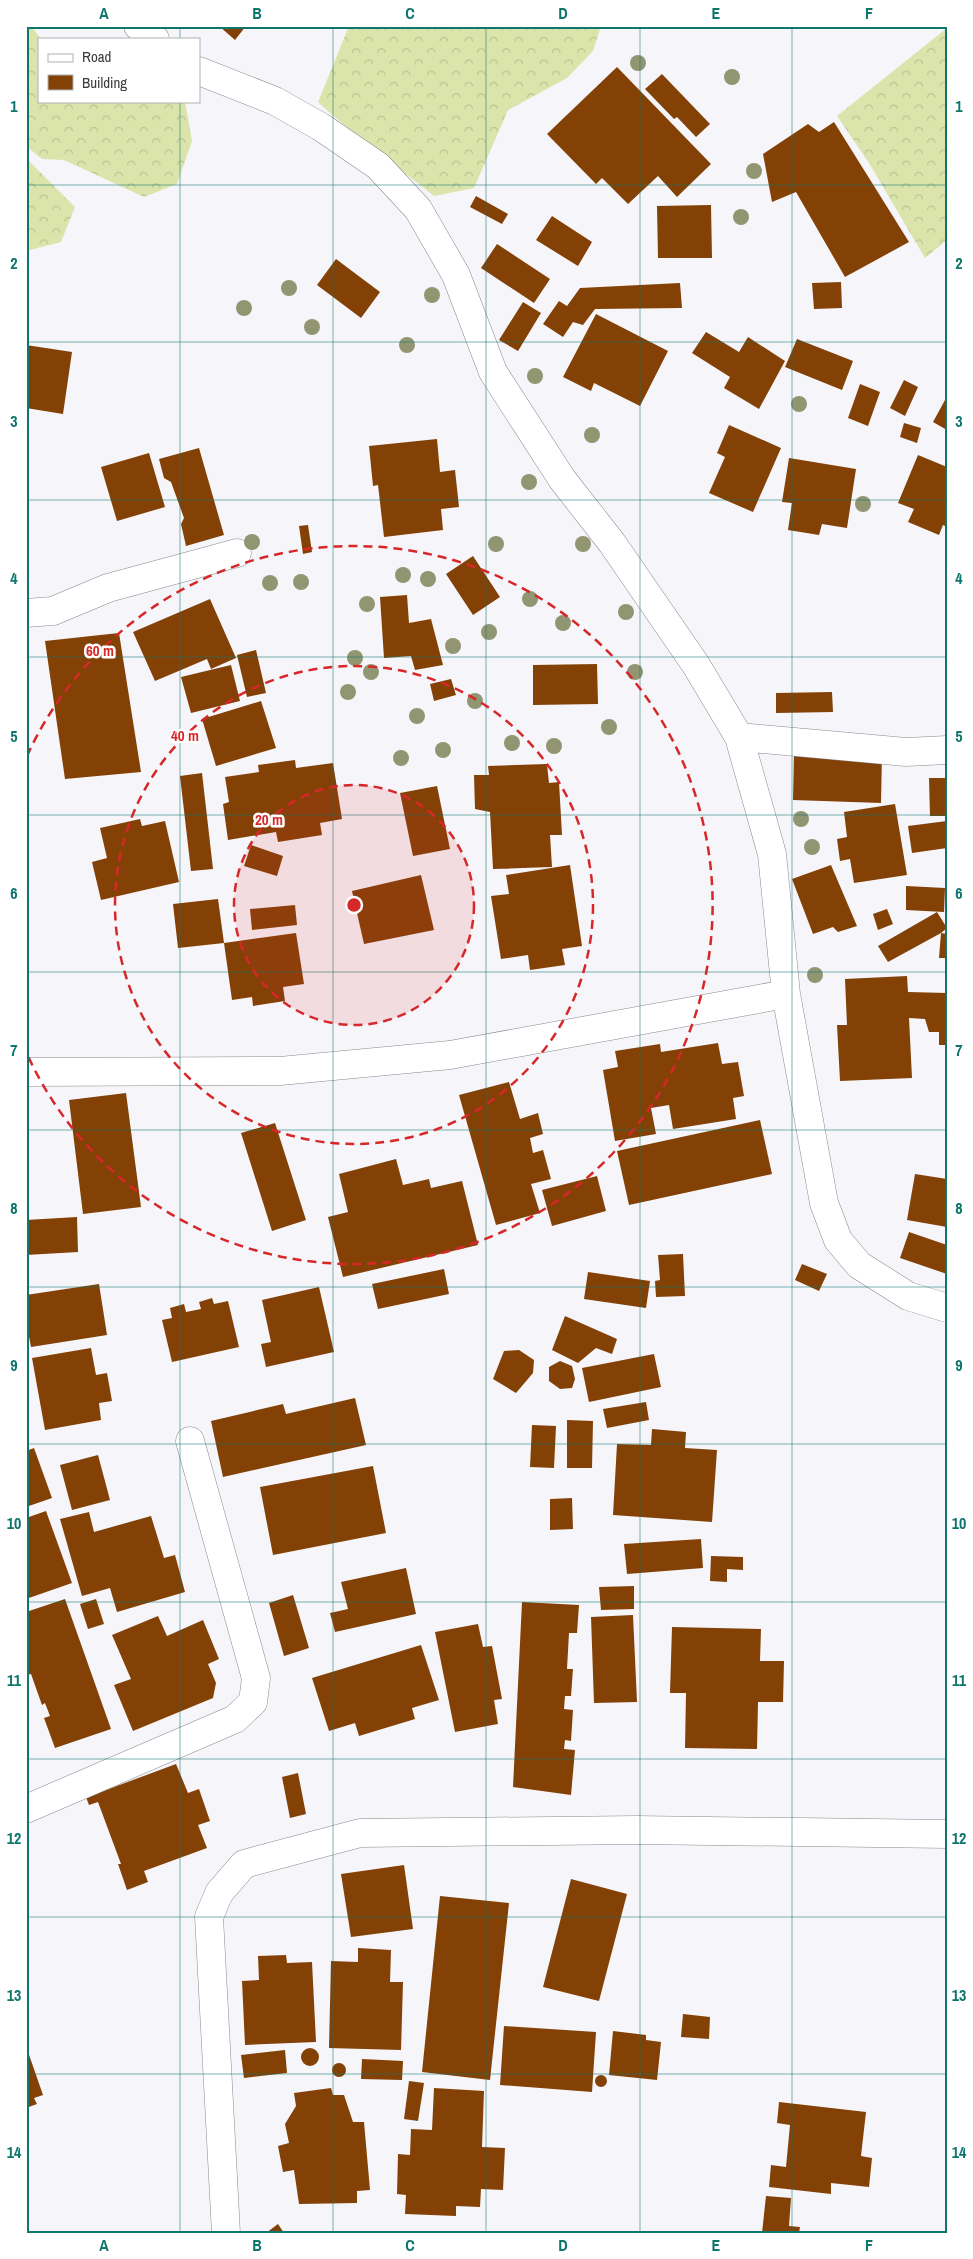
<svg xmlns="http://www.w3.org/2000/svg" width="973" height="2259" font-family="'Archivo Narrow',sans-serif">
  <defs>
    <pattern id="forest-crowns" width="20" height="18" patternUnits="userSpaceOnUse" patternTransform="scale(1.25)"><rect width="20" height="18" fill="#dae4ab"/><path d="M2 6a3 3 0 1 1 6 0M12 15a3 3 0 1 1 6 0" fill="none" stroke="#bcc494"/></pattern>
  </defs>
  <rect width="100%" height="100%" fill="#f6f5fa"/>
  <path fill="url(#forest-crowns)" d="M 26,26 L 31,26 L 41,39 L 39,39 L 39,101 L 185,101 L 192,141 L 177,184 L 144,197 L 64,160 L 42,159 L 26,146 Z
    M 349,26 L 601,26 L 593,51 L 567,78 L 508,110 L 474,188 L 434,196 C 395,165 355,136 318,102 Z
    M 947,28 L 947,240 L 925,258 L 869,163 L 837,116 Z
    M 26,158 L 75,207 L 61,242 L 26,251 Z"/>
  <path fill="#834106" d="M 219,26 L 246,26 L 235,40 Z
    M 617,67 L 711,164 L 677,197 L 658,176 L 628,204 L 602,178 L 596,184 L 547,134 Z
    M 662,74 L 710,124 L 696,137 L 677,117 L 674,119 L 645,89 Z
    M 834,122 L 909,242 L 845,277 L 796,192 L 772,202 L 763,154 L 808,124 L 819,132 Z
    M 476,196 L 508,214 L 502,224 L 470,207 Z
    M 711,205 L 712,258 L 658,258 L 657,206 Z
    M 552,216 L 592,242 L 578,266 L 536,240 Z
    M 497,244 L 550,279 L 534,303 L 481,268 Z
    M 336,259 L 380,292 L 361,318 L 317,285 Z
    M 841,282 L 842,308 L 814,309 L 812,283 Z
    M 680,283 L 682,308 L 595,309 L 583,325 L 573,322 L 563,337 L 543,324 L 559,301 L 567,306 L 580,288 Z
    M 523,302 L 541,313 L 518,351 L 499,340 Z
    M 596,314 L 668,351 L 640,406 L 594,383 L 591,391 L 563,377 Z
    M 706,332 L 739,352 L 748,337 L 785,361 L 759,409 L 724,388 L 730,377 L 692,353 Z
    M 797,339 L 853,361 L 842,390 L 785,367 Z
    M 26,345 L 72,352 L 63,414 L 26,408 Z
    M 904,380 L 918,387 L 905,416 L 890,408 Z
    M 860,384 L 880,392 L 868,426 L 848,418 Z
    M 945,400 L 947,401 L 947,430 L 933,422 Z
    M 904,423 L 921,428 L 917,443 L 900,437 Z
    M 729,425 L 781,448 L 753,512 L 709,493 L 725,457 L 717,453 Z
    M 437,439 L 440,472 L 455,470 L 459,507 L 441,509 L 443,530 L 384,537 L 378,485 L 373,486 L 369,446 Z
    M 199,448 L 224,535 L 186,546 L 181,524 L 184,518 L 171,482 L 164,478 L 159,459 Z
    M 149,453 L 165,507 L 117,521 L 101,467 Z
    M 918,455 L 947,467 L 947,527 L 943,525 L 939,535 L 908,522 L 914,509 L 898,503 Z
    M 789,458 L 856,469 L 847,528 L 822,524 L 819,535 L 788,530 L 792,503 L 782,502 Z
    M 308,525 L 312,552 L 303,554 L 299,526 Z
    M 473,556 L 500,597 L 473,615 L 446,574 Z
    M 407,595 L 409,623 L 431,619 L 443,665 L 415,670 L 411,656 L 384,658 L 380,597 Z
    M 210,599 L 236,658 L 211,669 L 207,659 L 155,681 L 133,632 Z
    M 119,633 L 141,772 L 65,779 L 45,641 Z
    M 256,650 L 266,693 L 247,697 L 237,655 Z
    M 597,664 L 598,704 L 533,705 L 533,665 Z
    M 231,665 L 240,701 L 191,713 L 181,677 Z
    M 451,679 L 456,695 L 434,701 L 430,684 Z
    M 832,692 L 833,712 L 776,713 L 776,693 Z
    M 261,701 L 276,748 L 216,766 L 202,719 Z
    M 794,752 L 882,754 L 881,803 L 793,800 Z
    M 295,760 L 296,768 L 333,763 L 342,819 L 320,823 L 322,835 L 278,842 L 276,832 L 228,840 L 223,804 L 229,802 L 225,777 L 259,772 L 258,765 Z
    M 547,764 L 549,783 L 559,782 L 562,835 L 550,835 L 552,867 L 493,869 L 490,812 L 475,809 L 474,775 L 489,775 L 488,766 Z
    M 202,773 L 213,869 L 191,871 L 180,776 Z
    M 929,778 L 947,778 L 947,816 L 930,816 Z
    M 437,786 L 450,849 L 413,856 L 400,793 Z
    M 895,804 L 907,875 L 854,883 L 850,859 L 840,861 L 837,839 L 847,837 L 844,812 Z
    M 140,819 L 142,826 L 165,821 L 179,882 L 101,900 L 92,862 L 107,858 L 100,828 Z
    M 947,821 L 947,848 L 912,853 L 908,826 Z
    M 251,845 L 283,856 L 277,876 L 244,866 Z
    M 570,865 L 582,946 L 562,949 L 565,965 L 530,970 L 528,955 L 501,959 L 491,896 L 509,894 L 506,875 Z
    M 831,865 L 857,926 L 838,932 L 833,927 L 813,934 L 792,879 Z
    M 421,875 L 434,930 L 364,944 L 352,891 Z
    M 906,886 L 945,888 L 944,912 L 906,910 Z
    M 218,899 L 224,943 L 178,948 L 173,904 Z
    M 295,905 L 297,925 L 252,930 L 250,909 Z
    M 887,909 L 893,924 L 878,930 L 873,914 Z
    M 937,912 L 947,928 L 941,933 L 888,962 L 878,946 Z
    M 296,933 L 304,984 L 283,987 L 285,1001 L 253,1006 L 252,997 L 232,1000 L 224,943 Z
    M 941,933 L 947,934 L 947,958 L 939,958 Z
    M 907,976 L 908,992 L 947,993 L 947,1045 L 939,1045 L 939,1032 L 929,1032 L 925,1019 L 909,1018 L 912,1078 L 840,1081 L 837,1025 L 847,1025 L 845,979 Z
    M 718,1043 L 722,1064 L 738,1062 L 744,1096 L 733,1098 L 736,1119 L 673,1129 L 669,1105 L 651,1108 L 656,1134 L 615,1141 L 603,1070 L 618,1067 L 615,1051 L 660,1044 L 661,1052 Z
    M 509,1082 L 520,1119 L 538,1113 L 543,1134 L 530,1138 L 533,1153 L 543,1150 L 551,1179 L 531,1184 L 540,1213 L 496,1225 L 459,1095 Z
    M 126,1093 L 141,1207 L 83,1214 L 69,1100 Z
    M 760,1120 L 772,1174 L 629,1205 L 617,1151 Z
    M 275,1123 L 306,1220 L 272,1231 L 241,1133 Z
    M 396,1159 L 403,1185 L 429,1179 L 431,1188 L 462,1181 L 478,1245 L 343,1277 L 328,1217 L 348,1212 L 339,1174 Z
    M 915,1174 L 947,1179 L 947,1227 L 907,1220 Z
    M 597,1176 L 606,1211 L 552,1226 L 542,1190 Z
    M 77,1217 L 78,1252 L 26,1255 L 26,1220 Z
    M 909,1232 L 947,1245 L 947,1274 L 900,1258 Z
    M 683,1254 L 685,1296 L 656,1297 L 655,1281 L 660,1280 L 658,1255 Z
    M 802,1264 L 827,1274 L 819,1291 L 795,1280 Z
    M 444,1269 L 449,1294 L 378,1309 L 372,1284 Z
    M 588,1272 L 650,1281 L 646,1308 L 584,1299 Z
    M 99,1284 L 107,1335 L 31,1347 L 26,1321 L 26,1295 Z
    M 319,1287 L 334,1352 L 266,1367 L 261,1344 L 271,1342 L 262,1300 Z
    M 212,1298 L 214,1304 L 228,1301 L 239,1347 L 172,1362 L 162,1320 L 172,1318 L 170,1308 L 184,1304 L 186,1312 L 201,1309 L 199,1302 Z
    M 565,1316 L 617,1339 L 612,1354 L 596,1348 L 578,1363 L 552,1350 Z
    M 91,1348 L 96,1375 L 107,1373 L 112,1401 L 99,1403 L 101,1420 L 45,1430 L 32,1358 Z
    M 519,1350 L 534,1360 L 533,1373 L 516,1393 L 493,1379 L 504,1351 Z
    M 654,1354 L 661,1387 L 589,1402 L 582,1368 Z
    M 560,1361 L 572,1366 L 575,1379 L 572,1388 L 560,1389 L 549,1381 L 549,1367 Z
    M 355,1398 L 366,1445 L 223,1477 L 211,1421 L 283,1404 L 286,1414 Z
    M 646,1402 L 649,1420 L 607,1428 L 603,1409 Z
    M 567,1420 L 593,1421 L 592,1468 L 567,1468 Z
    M 532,1425 L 556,1426 L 554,1468 L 530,1467 Z
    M 652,1429 L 686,1432 L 685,1448 L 717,1450 L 712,1522 L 613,1515 L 617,1444 L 651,1445 Z
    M 34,1448 L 52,1498 L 26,1507 L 26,1451 Z
    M 98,1455 L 110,1500 L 72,1510 L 60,1465 Z
    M 373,1466 L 386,1533 L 273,1555 L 260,1487 Z
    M 572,1498 L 573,1529 L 550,1530 L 550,1499 Z
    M 46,1511 L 72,1583 L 26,1599 L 26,1518 Z
    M 89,1512 L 94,1532 L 151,1516 L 164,1558 L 175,1555 L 185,1592 L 117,1612 L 110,1588 L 82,1596 L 60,1519 Z
    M 701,1539 L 703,1568 L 627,1574 L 624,1544 Z
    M 711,1556 L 743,1557 L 743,1570 L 727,1569 L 727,1582 L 710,1581 Z
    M 406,1568 L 416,1614 L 335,1632 L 330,1613 L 348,1609 L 341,1582 Z
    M 634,1586 L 634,1609 L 601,1610 L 599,1587 Z
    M 293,1595 L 309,1648 L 284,1656 L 269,1603 Z
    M 65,1599 L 111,1729 L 55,1748 L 44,1718 L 50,1716 L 45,1703 L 42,1705 L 31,1674 L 26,1675 L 26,1612 Z
    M 96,1599 L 104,1624 L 88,1629 L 80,1604 Z
    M 522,1602 L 579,1605 L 577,1633 L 569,1633 L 567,1669 L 573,1669 L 571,1696 L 565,1696 L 564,1709 L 573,1710 L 571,1741 L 565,1740 L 564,1749 L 575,1750 L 571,1795 L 513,1787 Z
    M 633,1615 L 637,1702 L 594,1703 L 591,1617 Z
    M 158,1616 L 167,1636 L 203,1620 L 219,1659 L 208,1664 L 216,1683 L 213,1698 L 133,1731 L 114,1685 L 131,1679 L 112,1635 Z
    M 478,1624 L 483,1647 L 492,1646 L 502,1699 L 494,1700 L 498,1724 L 455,1732 L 435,1632 Z
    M 672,1627 L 761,1629 L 760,1661 L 784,1661 L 783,1702 L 758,1702 L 757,1749 L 685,1748 L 686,1693 L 670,1693 Z
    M 421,1645 L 439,1700 L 412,1708 L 415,1719 L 359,1736 L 355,1723 L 329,1731 L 312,1678 Z
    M 176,1764 L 188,1793 L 199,1789 L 210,1821 L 198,1825 L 207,1848 L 144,1871 L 148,1882 L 127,1890 L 118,1864 L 121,1864 L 98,1802 L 89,1805 L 84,1792 L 104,1784 L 106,1790 Z
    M 298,1773 L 306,1814 L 290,1818 L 282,1777 Z
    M 404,1865 L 413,1929 L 351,1937 L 341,1874 Z
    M 571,1879 L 627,1894 L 599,2001 L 543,1987 Z
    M 440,1896 L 509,1903 L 490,2080 L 422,2072 Z
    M 358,1948 L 391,1950 L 390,1982 L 403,1982 L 401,2050 L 329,2048 L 331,1961 L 358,1962 Z
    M 286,1955 L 287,1963 L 312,1962 L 316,2042 L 245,2045 L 242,1981 L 259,1980 L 258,1956 Z
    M 683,2014 L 710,2017 L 709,2039 L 681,2037 Z
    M 504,2026 L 596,2032 L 592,2092 L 500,2085 Z
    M 613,2031 L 646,2035 L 646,2040 L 661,2042 L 657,2080 L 609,2075 Z
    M301 2057a9 9 0 1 1 18 0a9 9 0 1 1-18 0Z
    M 27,2049 L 43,2095 L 34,2098 L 37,2104 L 26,2108 Z
    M 285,2050 L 287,2073 L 244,2078 L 241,2055 Z
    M 362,2059 L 403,2061 L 402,2080 L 361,2079 Z
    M332 2070a7 7 0 1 1 14 0a7 7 0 1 1-14 0Z
    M595 2081a6 6 0 1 1 12 0a6 6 0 1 1-12 0Z
    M 409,2081 L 424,2083 L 418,2121 L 404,2119 Z
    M 331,2088 L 333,2095 L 344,2095 L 353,2122 L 364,2122 L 370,2190 L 357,2191 L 357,2203 L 299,2204 L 294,2170 L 283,2172 L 278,2146 L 289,2143 L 285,2124 L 296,2106 L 294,2093 Z
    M 434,2088 L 484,2091 L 482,2147 L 505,2148 L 503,2190 L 481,2189 L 480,2207 L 456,2206 L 456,2216 L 405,2214 L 406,2195 L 397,2194 L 398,2154 L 410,2155 L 411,2129 L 432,2130 Z
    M 779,2102 L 866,2112 L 861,2156 L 872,2158 L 869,2187 L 831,2183 L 831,2194 L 769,2187 L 771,2165 L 786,2167 L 790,2125 L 777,2123 Z
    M 766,2196 L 791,2198 L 789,2226 L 800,2227 L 799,2233 L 762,2233 Z
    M 278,2224 L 284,2233 L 266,2233 Z"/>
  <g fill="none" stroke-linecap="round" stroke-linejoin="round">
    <g stroke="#8a898d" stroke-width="29">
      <path id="street" d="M 138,26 L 155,39
        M 199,71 L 275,101 L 321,127 L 378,166 L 418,209 L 456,275 L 493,372 L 562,479 L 612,543 L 696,665 L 739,737 L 772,854 L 786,994 L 824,1203 L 838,1240 L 859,1265 L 908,1296 L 947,1308
        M 26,613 L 53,611 L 108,588 L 237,553
        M 739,737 L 906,752 L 947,750
        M 26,1072 L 280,1071 L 450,1055 L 786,994
        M 26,1809 L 235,1719 L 253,1702 L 256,1678 L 190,1441
        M 226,2233 L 209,1917 L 219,1893 L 244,1864 L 360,1833 L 636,1830 L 947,1834"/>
    </g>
    <use href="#street" stroke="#fff" stroke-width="28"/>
  </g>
  <g fill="#919572">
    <circle cx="638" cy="63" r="8"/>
    <circle cx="732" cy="77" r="8"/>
    <circle cx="754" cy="171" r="8"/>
    <circle cx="741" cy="217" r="8"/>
    <circle cx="289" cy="288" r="8"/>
    <circle cx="432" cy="295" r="8"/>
    <circle cx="244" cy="308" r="8"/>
    <circle cx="312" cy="327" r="8"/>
    <circle cx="407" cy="345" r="8"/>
    <circle cx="535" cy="376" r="8"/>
    <circle cx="799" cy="404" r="8"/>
    <circle cx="592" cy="435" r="8"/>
    <circle cx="529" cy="482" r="8"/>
    <circle cx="863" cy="504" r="8"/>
    <circle cx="252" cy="542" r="8"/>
    <circle cx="496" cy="544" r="8"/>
    <circle cx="583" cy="544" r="8"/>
    <circle cx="403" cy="575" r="8"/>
    <circle cx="428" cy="579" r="8"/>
    <circle cx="301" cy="582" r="8"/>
    <circle cx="270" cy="583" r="8"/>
    <circle cx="530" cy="599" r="8"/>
    <circle cx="367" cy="604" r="8"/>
    <circle cx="626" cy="612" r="8"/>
    <circle cx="563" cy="623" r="8"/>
    <circle cx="489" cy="632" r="8"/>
    <circle cx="453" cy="646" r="8"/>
    <circle cx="355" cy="658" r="8"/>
    <circle cx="371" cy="672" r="8"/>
    <circle cx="635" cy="672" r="8"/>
    <circle cx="348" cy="692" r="8"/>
    <circle cx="475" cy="701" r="8"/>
    <circle cx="417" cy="716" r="8"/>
    <circle cx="609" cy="727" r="8"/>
    <circle cx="512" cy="743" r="8"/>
    <circle cx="554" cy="746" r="8"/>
    <circle cx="443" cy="750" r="8"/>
    <circle cx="401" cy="758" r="8"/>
    <circle cx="801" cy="819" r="8"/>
    <circle cx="812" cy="847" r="8"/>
    <circle cx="815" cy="975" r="8"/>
  </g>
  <path fill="none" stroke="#0f766e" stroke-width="1" stroke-opacity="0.55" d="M 180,26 L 180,39M 333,26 L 333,2233M 486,26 L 486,2233M 640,26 L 640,2233M 792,26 L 792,2233M 180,101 L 180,2233M 26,185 L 947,185M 26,342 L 947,342M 26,500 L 947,500M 26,657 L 947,657M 26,815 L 947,815M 26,972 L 947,972M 26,1130 L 947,1130M 26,1287 L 947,1287M 26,1444 L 947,1444M 26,1602 L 947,1602M 26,1759 L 947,1759M 26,1917 L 947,1917M 26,2074 L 947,2074"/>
  <circle cx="354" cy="905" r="120" fill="#d62828" fill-opacity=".12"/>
  <g fill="none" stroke="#d62828" stroke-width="2.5" stroke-dasharray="9 6">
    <circle cx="354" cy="905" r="120"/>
    <circle cx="354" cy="905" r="239"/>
    <path d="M27 756A359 359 0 1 1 27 1054"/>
  </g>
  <circle cx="354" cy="905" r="8" fill="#d62828" stroke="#fff" stroke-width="2.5"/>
  <g font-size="15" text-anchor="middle" font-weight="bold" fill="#d62828" stroke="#fff" stroke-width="5" stroke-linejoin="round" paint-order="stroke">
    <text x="100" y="656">60 m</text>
    <text x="185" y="741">40 m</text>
    <text x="269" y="825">20 m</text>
  </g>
  <rect width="973" height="2259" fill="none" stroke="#ffffff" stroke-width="55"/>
  <rect x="38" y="38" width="162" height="65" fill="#ffffff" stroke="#b1b1b1"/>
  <rect x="48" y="54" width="25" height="8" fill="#ffffff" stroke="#b1b1b1"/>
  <text x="82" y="62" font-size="15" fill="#3c3b3d">Road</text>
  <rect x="48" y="75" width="25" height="15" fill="#834106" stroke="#b1b1b1"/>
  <text x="82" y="88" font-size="15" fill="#3c3b3d">Building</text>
  <rect x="28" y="28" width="918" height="2204" fill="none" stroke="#0f766e" stroke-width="2"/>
  <g font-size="16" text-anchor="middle" font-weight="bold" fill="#0f766e">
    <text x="104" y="19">A</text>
    <text x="257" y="19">B</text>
    <text x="410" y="19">C</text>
    <text x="563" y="19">D</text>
    <text x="716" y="19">E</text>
    <text x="869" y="19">F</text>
    <text x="14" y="112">1</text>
    <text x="959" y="112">1</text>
    <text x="14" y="269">2</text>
    <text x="959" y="269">2</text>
    <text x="14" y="427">3</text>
    <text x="959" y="427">3</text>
    <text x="14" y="584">4</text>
    <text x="959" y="584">4</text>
    <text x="14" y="742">5</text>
    <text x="959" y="742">5</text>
    <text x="14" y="899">6</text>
    <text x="959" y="899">6</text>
    <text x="14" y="1056">7</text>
    <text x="959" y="1056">7</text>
    <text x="14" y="1214">8</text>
    <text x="959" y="1214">8</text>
    <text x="14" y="1371">9</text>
    <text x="959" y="1371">9</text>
    <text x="14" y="1529">10</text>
    <text x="959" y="1529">10</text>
    <text x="14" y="1686">11</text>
    <text x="959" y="1686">11</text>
    <text x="14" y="1844">12</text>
    <text x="959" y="1844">12</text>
    <text x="14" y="2001">13</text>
    <text x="959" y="2001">13</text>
    <text x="14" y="2158">14</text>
    <text x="959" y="2158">14</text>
    <text x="104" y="2251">A</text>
    <text x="257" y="2251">B</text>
    <text x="410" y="2251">C</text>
    <text x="563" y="2251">D</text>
    <text x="716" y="2251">E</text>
    <text x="869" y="2251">F</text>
  </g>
</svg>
